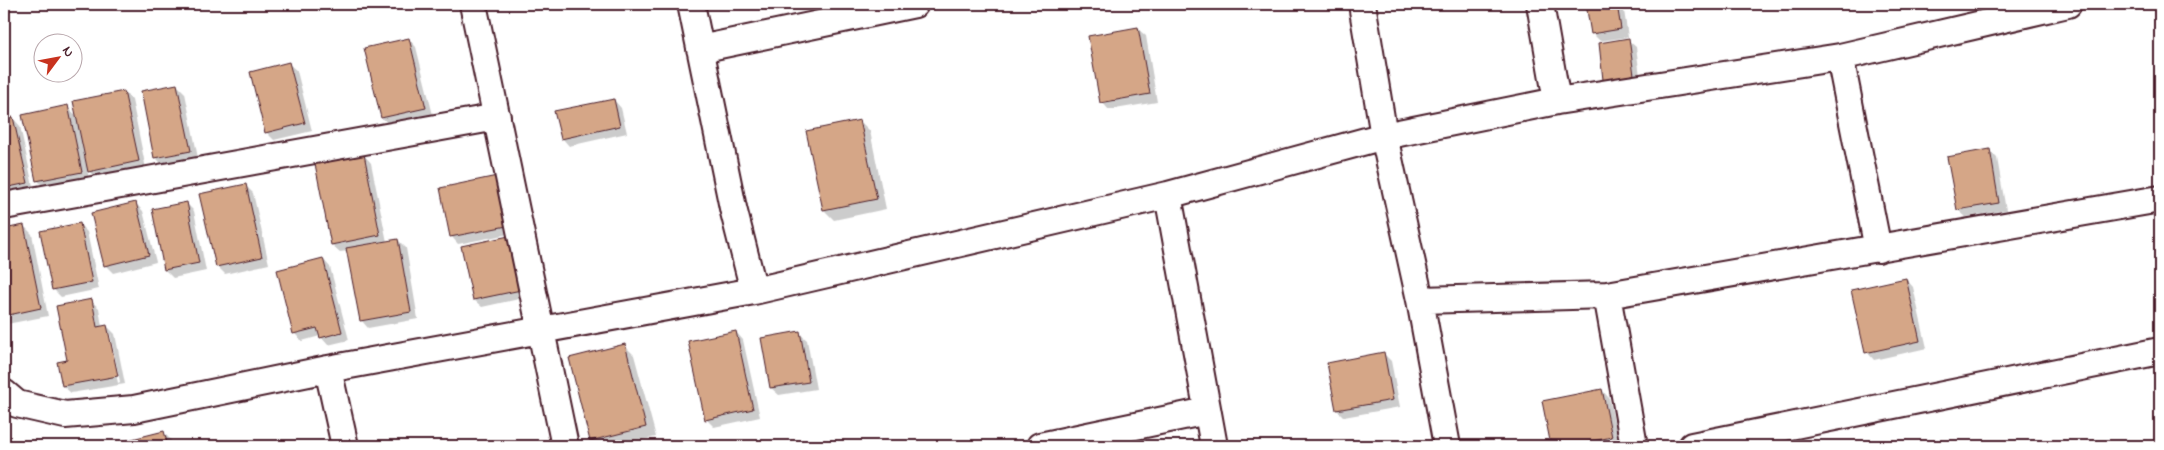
<svg xmlns="http://www.w3.org/2000/svg" width="2164" height="450" font-family="'Indie Flower',sans-serif">
  <rect width="100%" height="100%" fill="#fff"/>
  <filter id="ink" filterUnits="userSpaceOnUse"><feTurbulence type="fractalNoise" baseFrequency=".02" numOctaves="2"/><feDisplacementMap in="SourceGraphic" scale="10" xChannelSelector="R" yChannelSelector="G"/><feConvolveMatrix kernelMatrix="1 2 1 2 8 2 1 2 1" color-interpolation-filters="sRGB"/></filter>
  <g filter="url(#ink)">
    <path fill="#0003" fill-rule="evenodd" d="M 1587,4 L 1623,4 L 1628,37 L 1600,41 L 1592,33 Z
      M 1138,29 L 1146,36 L 1157,102 L 1109,110 L 1102,102 Z
      M 409,39 L 416,47 L 433,115 L 390,125 L 382,118 Z
      M 1628,40 L 1636,47 L 1641,83 L 1612,87 L 1605,79 Z
      M 289,64 L 297,71 L 312,131 L 274,140 L 266,132 Z
      M 177,85 L 185,93 L 198,158 L 163,165 L 155,157 Z
      M 124,92 L 132,100 L 146,169 L 96,179 L 87,169 L 89,179 L 45,188 L 37,180 L 67,107 L 77,116 Z
      M 614,100 L 621,108 L 627,133 L 569,146 L 562,138 Z
      M 13,118 L 20,126 L 34,191 L 4,197 L 4,120 Z
      M 860,121 L 870,131 L 886,209 L 834,220 L 824,210 Z
      M 1989,150 L 1997,158 L 2006,210 L 1966,217 L 1958,210 Z
      M 364,155 L 371,163 L 387,242 L 398,240 L 406,248 L 418,319 L 368,328 L 361,320 L 348,251 L 340,252 L 332,245 Z
      M 497,178 L 514,233 L 458,244 L 451,236 Z
      M 245,185 L 253,193 L 269,264 L 225,274 L 217,266 Z
      M 135,203 L 143,211 L 156,262 L 113,273 L 105,265 Z
      M 186,203 L 194,211 L 206,271 L 173,278 L 165,270 L 154,210 Z
      M 79,224 L 87,232 L 99,289 L 61,297 L 53,289 Z
      M 24,226 L 32,234 L 48,316 L 7,324 L 4,321 L 4,230 Z
      M 509,237 L 528,297 L 482,307 L 474,300 Z
      M 323,259 L 330,267 L 349,340 L 328,345 L 320,336 L 302,341 L 294,333 Z
      M 1906,279 L 1913,287 L 1927,348 L 1874,360 L 1867,352 Z
      M 91,301 L 99,308 L 102,327 L 107,326 L 115,334 L 125,384 L 71,393 L 63,386 L 59,363 L 68,361 ZM 108,333 L 110,333 L 120,382 L 118,383 Z
      M 736,332 L 743,340 L 760,417 L 714,427 L 706,419 Z
      M 799,333 L 807,340 L 816,389 L 779,395 L 771,388 Z
      M 624,345 L 634,355 L 656,437 L 618,446 L 598,446 L 592,440 Z
      M 1383,353 L 1391,361 L 1400,407 L 1344,417 L 1337,410 Z
      M 1602,390 L 1609,398 L 1619,445 L 1553,446 L 1543,402 Z
      M 164,433 L 171,440 L 173,446 L 122,446 L 122,443 Z"/>
    <path fill="#d5a687" stroke="#4a1f2b" d="M 1586,4 L 1617,4 L 1621,29 L 1591,34 Z
      M 1138,27 L 1150,94 L 1100,103 L 1088,36 Z
      M 409,38 L 426,108 L 381,118 L 364,48 Z
      M 1629,38 L 1634,75 L 1603,80 L 1599,43 Z
      M 289,62 L 305,123 L 265,133 L 250,72 Z
      M 177,84 L 191,151 L 154,158 L 141,91 Z
      M 124,91 L 139,161 L 88,172 L 73,101 Z
      M 614,99 L 620,126 L 561,139 L 554,111 Z
      M 68,105 L 82,172 L 36,181 L 22,115 Z
      M 13,117 L 28,183 L 4,188 L 4,119 Z
      M 860,120 L 877,199 L 823,210 L 806,131 Z
      M 1990,149 L 1999,203 L 1957,210 L 1947,157 Z
      M 364,154 L 380,235 L 331,245 L 315,164 Z
      M 497,176 L 507,226 L 450,237 L 440,188 Z
      M 246,184 L 262,257 L 216,267 L 199,194 Z
      M 136,202 L 149,255 L 104,266 L 91,213 Z
      M 187,202 L 199,263 L 164,270 L 152,209 Z
      M 80,223 L 92,282 L 52,290 L 40,231 Z
      M 24,225 L 41,308 L 4,316 L 4,229 Z
      M 509,236 L 521,290 L 473,300 L 461,246 Z
      M 398,239 L 411,312 L 360,321 L 346,248 Z
      M 323,258 L 342,332 L 320,338 L 317,328 L 293,334 L 277,270 Z
      M 1906,278 L 1920,341 L 1865,353 L 1851,290 Z
      M 92,299 L 97,327 L 107,325 L 118,376 L 62,386 L 57,362 L 67,360 L 56,306 Z
      M 736,331 L 753,409 L 705,420 L 688,341 Z
      M 800,331 L 809,382 L 770,388 L 761,338 Z
      M 625,344 L 646,427 L 590,441 L 569,358 Z
      M 1384,352 L 1393,400 L 1336,410 L 1327,363 Z
      M 1602,389 L 1612,437 L 1569,446 L 1551,446 L 1542,401 Z
      M 164,431 L 168,446 L 121,446 L 120,442 Z"/>
    <g fill="none" stroke-linecap="round" stroke-linejoin="round">
      <g stroke="#4a1f2b" stroke-width="30">
        <path id="street" d="M 473,4 L 565,446
          M 691,4 L 733,208 L 754,291
          M 1362,4 L 1384,136 L 1420,300 L 1447,446
          M 1540,4 L 1557,101
          M 700,49 L 915,4
          M 1840,57 L 1878,249
          M 1168,195 L 1214,446
          M 4,206 L 497,117
          M 1607,295 L 1634,446
          M 1420,300 L 1607,295 L 2160,199
          M 328,369 L 345,446
          M 4,393 L 17,404 L 65,415 L 134,409 L 328,369 L 754,291 L 1168,195 L 1384,136 L 1557,101 L 1840,57 L 2068,4
          M 1040,446 L 1207,411
          M 1692,446 L 2160,351"/>
      </g>
      <use href="#street" stroke="#fff" stroke-width="26"/>
    </g>
  </g>
  <rect width="2164" height="450" fill="none" stroke="#fff" stroke-width="20"/>
  <rect x="10" y="10" width="2144" height="430" fill="none" stroke="#4a1f2b" stroke-width="2" filter="url(#ink)"/>
  <g transform="translate(58 58) rotate(58)"><circle r="24" fill="#ffffff" stroke="#b7a5aa"/>
  <path d="M0-4L9 19L0 12L-9 19Z" fill="#c8321e"/>
  <text y="-8" font-size="14" font-weight="bold" text-anchor="middle" fill="#4a1f2b">N</text>
  </g>
</svg>
